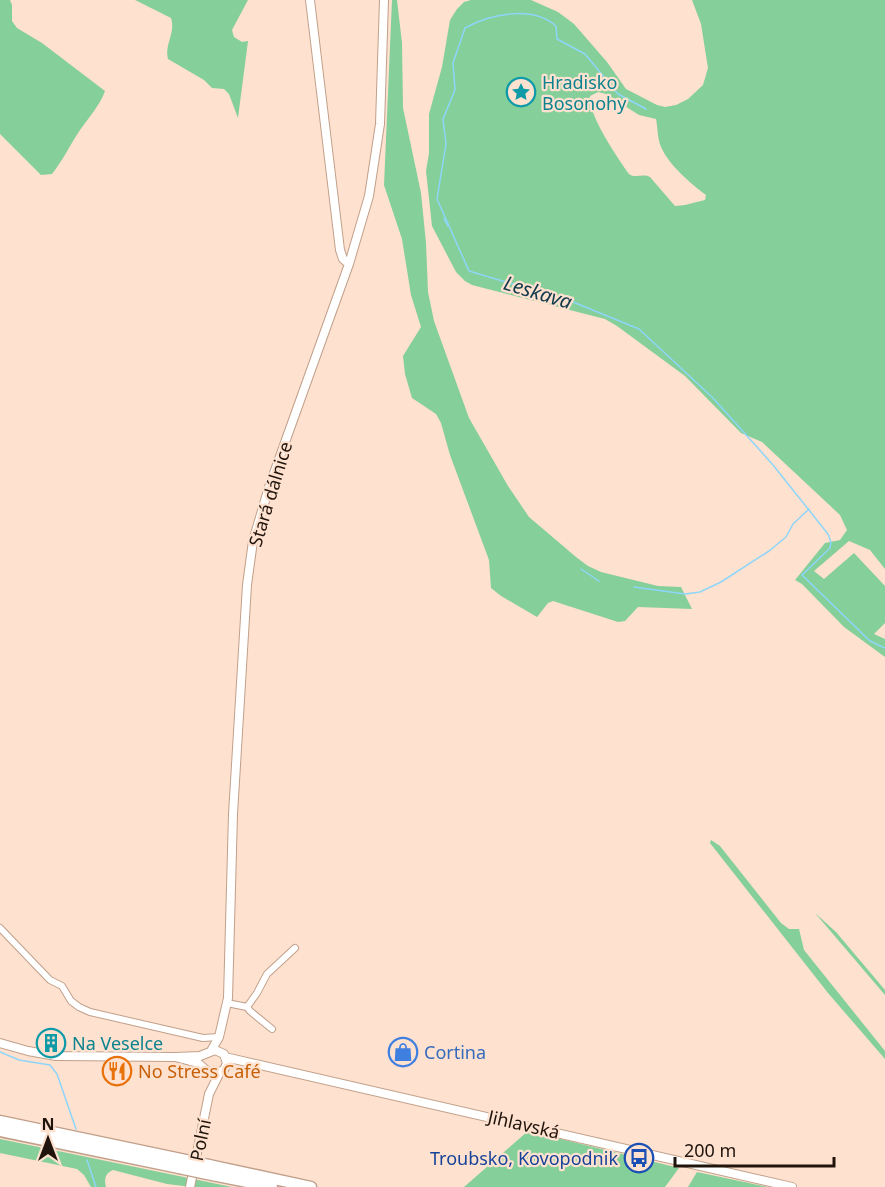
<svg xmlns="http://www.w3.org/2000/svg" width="885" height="1187" font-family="'Noto Sans',sans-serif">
  <rect width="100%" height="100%" fill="#fee1cf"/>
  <path fill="#84cf9a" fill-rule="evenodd" d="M 0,0 L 10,0 L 12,5 L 12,21 L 17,28 L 42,43 L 105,91 C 100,105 89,117 80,130 C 70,145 63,160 52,174 L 41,175 L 0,134 Z
    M 135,0 L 248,0 L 232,30 L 234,37 L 242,42 L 248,41 L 238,118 L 229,94 L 224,89 L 212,88 L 204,80 L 168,59 C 164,45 176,32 171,18 Z
    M 392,0 L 397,0 L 402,43 L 403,108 L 421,193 L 426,243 L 428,292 L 434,321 L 469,418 L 508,486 L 529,517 L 576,557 L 588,566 L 601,572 L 658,586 L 681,587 L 692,609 L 638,607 L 625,621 L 618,622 L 553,601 L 548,603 L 537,617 L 501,596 L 491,588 L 489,560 L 450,455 L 441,423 L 436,414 L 412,398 L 405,374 L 403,356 L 421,327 L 411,295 L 402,239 L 384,185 Z
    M 531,0 L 558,12 L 574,24 L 607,62 L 626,89 L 657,105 L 665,107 L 676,105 L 688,99 L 703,85 L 708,68 L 701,24 L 692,0 L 885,0 L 885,569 L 870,550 L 849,541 L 814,571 L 824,579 L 854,553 L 885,586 L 885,623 L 874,634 L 885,639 L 885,657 L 844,627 L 802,584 L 795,580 L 825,543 L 840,540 L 847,530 L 840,515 L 762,442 L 741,433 L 685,376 L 617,326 L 605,319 L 472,285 L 465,281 L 456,272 L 432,226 L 426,171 L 429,153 L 429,114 L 442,67 L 450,20 L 457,9 L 464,2 L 471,0 ZM 598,92 L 606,94 L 639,115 L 656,119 C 658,128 657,138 661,147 C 669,165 690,183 706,195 L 705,200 L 685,205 L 675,206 L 650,177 C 643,173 635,179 629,174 C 618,158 588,115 590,96 Z
    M 711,840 L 720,846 L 781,923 L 789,929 L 799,929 L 804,950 L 885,1051 L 885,1059 L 828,993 L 710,843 Z
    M 815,913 L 836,932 L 885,990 L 885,995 Z
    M 528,1131 L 679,1168 L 665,1187 L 464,1187 Z
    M 0,1139 L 232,1187 L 192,1187 L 167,1184 L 113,1170 C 105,1173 104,1180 106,1187 L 91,1187 L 84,1175 L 77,1169 L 0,1153 Z
    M 697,1172 L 768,1187 L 688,1187 Z"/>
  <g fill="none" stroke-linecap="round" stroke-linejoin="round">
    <path stroke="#8ed6f9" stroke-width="1.5" d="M 646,109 L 618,94 L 585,54 L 557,39 L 556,26 C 532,5 490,14 465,28 L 453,63 L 455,90 L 443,119 L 446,144 L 437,199 L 469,271 L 573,302 L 639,329 L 713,398 L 773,465 L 828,534 L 831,542 L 830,548 L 802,575 L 870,641 L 885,648
      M 444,219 L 448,226
      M 581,569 L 599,581
      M 634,587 L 685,594 L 700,592 L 721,582 L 769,551 L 786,537 L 793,524 L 809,509
      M 0,1052 L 19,1060 L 50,1065 L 57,1074 L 76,1129
      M 87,1160 L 96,1187"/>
    <g stroke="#c1a08a" stroke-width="8">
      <path id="street" d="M 0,928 L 50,980 L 62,986 L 71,1001 L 79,1007 L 90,1012 L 203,1038 L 219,1037
        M 227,1003 L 247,1007 L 250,1011 L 272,1029
        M 247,1007 L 257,993 L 267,974 L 295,948"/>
    </g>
    <g stroke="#c1a08a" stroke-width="10">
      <path id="secondary" d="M 310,0 L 340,250 L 343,259 L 349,264
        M 0,1043 L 28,1051 L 56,1056 L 175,1057 L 200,1056 L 215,1050 L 224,1054 L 227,1063 L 224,1070 L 215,1074 L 207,1071 L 198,1063 L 175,1057
        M 211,1051 L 219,1037 L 228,998 L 233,814 L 247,585 L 253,541 L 269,487 L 349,264 L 369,196 L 380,124 L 384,0
        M 225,1057 L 792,1187
        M 190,1187 L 209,1094 L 219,1074"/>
    </g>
    <g stroke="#c1a08a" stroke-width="13">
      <path id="highway" d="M 0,1121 L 181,1159
        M 0,1131 L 179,1168
        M 209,1165 L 311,1187
        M 207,1174 L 272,1187"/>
    </g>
    <use href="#street" stroke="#fff" stroke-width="6"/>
    <use href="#secondary" stroke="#fff" stroke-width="8"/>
    <use href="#highway" stroke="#fff" stroke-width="10"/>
    <g stroke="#c1a08a" stroke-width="13" stroke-linecap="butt">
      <path id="highway-bridge" d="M 181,1159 L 209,1165
        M 179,1168 L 207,1174"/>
    </g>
    <use href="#highway-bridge" stroke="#fff" stroke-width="10"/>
  </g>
  <defs>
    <g id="sight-ring" transform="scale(1.5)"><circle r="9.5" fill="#fee1cf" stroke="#0f9aa8" stroke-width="1.5"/><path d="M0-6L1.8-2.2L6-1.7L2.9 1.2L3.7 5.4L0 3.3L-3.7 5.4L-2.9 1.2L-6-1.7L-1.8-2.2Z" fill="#0f9aa8"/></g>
    <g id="building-ring" transform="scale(1.5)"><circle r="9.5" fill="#fee1cf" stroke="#0f9aa8" stroke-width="1.5"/><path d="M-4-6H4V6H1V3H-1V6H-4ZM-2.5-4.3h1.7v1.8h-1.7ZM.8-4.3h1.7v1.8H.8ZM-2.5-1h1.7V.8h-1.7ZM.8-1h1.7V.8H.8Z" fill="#0f9aa8"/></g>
    <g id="shop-ring" transform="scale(1.5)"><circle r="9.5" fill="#fee1cf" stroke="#3f7fe0" stroke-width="1.5"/><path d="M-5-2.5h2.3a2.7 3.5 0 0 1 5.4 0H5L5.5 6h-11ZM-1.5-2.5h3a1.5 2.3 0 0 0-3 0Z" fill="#3f7fe0"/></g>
    <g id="restaurant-ring" transform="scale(1.5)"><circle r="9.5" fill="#fee1cf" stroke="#e8710a" stroke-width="1.5"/><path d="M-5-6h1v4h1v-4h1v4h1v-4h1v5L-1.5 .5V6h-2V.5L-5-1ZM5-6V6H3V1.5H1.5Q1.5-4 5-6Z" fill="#e8710a"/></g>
    <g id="bus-ring" transform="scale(1.5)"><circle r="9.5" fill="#fee1cf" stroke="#1a4fb4" stroke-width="1.5"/><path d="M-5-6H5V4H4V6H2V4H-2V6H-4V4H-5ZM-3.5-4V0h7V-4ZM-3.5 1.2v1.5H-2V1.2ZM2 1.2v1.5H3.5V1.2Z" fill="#1a4fb4"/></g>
  </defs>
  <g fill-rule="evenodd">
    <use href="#sight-ring" x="521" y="92"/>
    <use href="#building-ring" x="51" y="1043"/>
    <use href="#shop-ring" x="403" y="1052"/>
    <use href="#restaurant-ring" x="117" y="1071"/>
    <use href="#bus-ring" x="639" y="1158"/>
  </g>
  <g text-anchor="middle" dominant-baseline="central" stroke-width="4.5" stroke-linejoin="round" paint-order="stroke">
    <g font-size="18" fill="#0d838f" stroke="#fee1cf" text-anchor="start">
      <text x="542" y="82">Hradisko<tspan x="542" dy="21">Bosonohy</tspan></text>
      <text x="72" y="1043">Na Veselce</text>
    </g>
    <g font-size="18" fill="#20140c" stroke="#fee1cf">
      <text transform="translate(270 494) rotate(-73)">Stará dálnice</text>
      <text transform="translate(524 1124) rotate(13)">Jihlavská</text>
      <text transform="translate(200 1140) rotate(-78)">Polní</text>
    </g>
    <g font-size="18" fill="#366cbe" stroke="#fee1cf" text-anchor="start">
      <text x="424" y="1052">Cortina</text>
    </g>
    <g font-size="18" fill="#c56008" stroke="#fee1cf" text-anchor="start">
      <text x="138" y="1071">No Stress Café</text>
    </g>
    <g font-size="18" fill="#164399" stroke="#fee1cf" text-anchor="end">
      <text x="618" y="1158">Troubsko, Kovopodnik</text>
    </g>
    <g font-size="20" font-style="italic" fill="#103a4c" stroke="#fee1cf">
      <text transform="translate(538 292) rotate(17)">Leskava</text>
    </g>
  </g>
  <g transform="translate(48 1139)" stroke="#fee1cf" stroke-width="4.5" paint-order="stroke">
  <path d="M0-4.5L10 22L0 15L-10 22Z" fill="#20140c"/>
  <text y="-9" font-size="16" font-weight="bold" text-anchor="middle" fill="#20140c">N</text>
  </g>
  <path d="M675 1157v9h159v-9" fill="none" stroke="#20140c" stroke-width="3"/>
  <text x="684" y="1157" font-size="18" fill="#20140c" stroke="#fee1cf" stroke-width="4.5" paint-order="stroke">200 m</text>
</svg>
